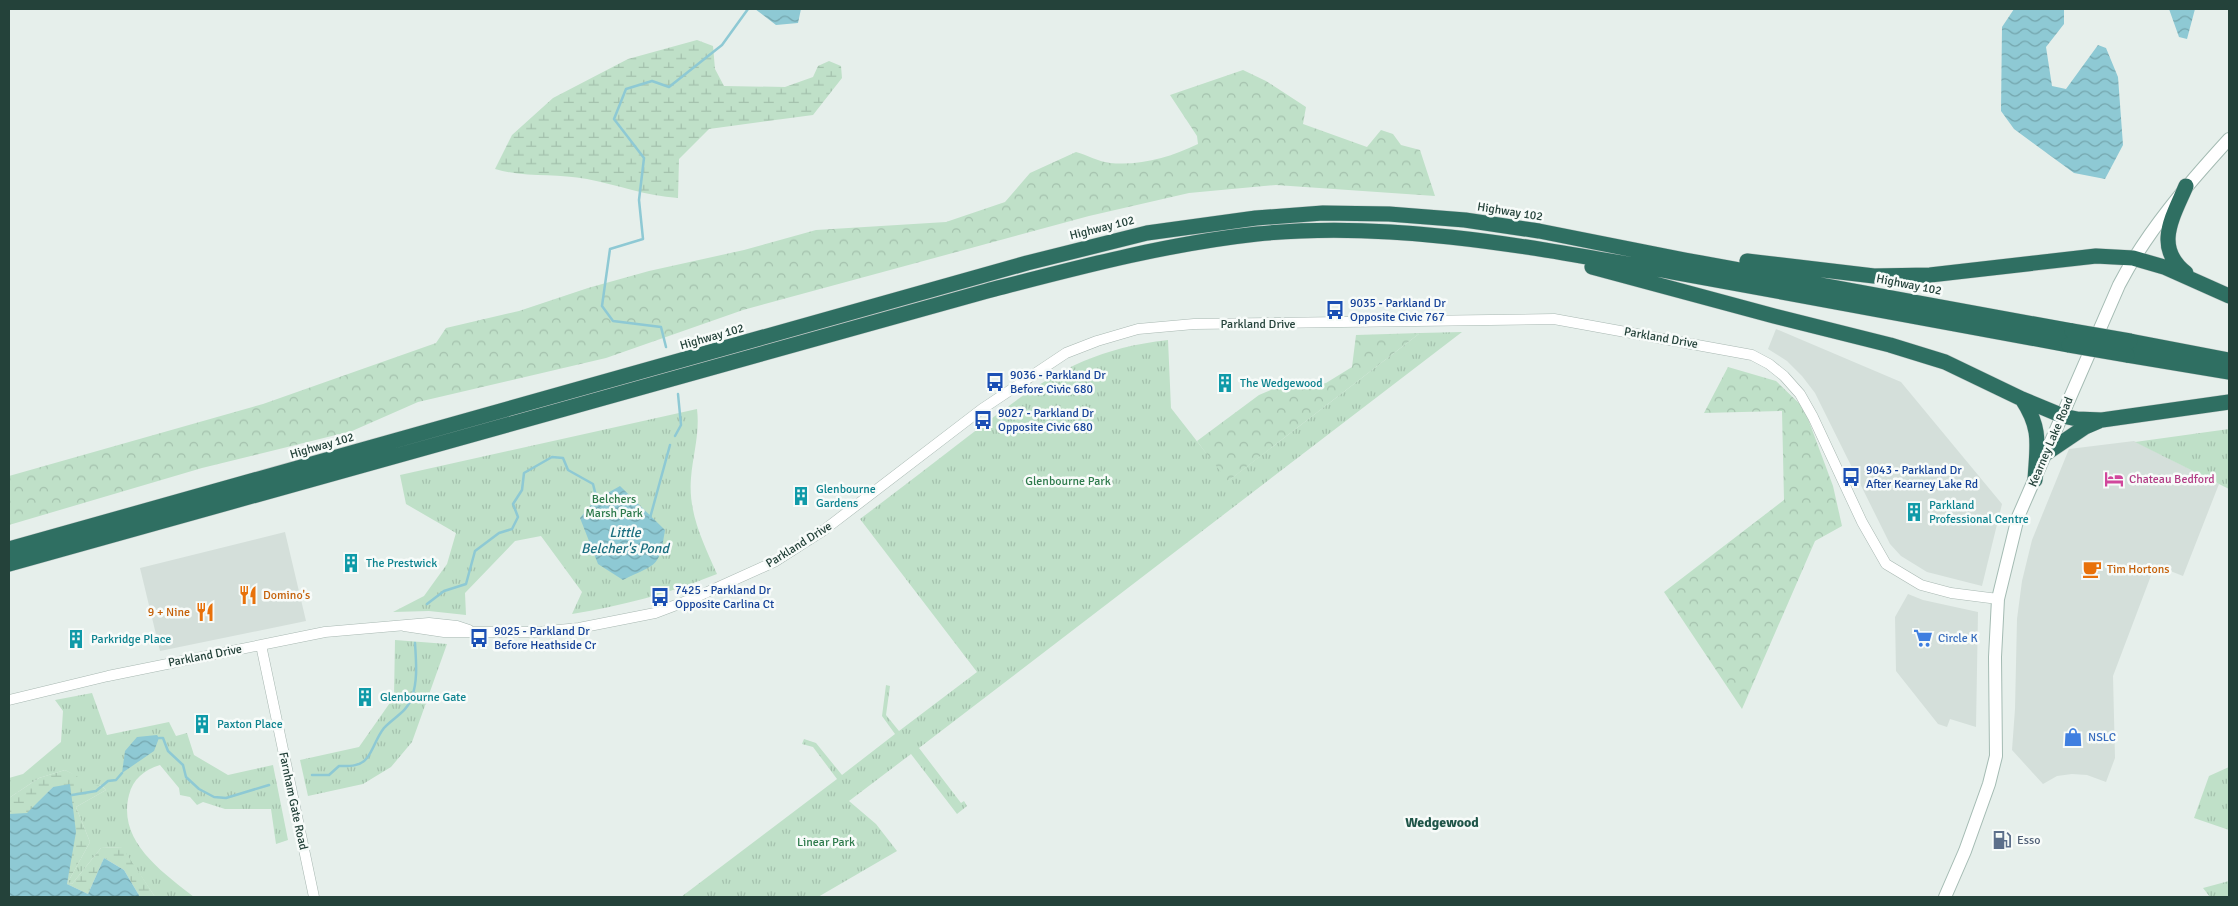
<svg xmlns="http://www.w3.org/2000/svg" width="2238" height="906" font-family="Signika,sans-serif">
  <defs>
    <pattern id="forest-crowns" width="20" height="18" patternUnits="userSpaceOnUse" patternTransform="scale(1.25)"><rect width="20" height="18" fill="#bfe0c8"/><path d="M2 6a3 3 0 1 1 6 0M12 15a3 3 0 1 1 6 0" fill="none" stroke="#a4c1ad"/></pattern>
    <pattern id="wetland-marsh" width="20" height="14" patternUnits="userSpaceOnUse" patternTransform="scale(1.25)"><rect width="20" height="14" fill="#bfe0c8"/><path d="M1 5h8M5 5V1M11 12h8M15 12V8" fill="none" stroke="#a4c1ad"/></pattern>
    <pattern id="park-tufts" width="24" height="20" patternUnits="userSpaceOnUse" patternTransform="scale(1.25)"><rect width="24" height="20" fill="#bfe0c8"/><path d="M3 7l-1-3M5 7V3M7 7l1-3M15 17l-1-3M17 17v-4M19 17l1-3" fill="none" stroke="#a4c1ad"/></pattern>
    <pattern id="water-waves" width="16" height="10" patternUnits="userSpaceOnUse" patternTransform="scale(1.25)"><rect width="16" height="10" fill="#8ec9d4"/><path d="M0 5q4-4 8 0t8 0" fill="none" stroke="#74a5ad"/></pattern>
  </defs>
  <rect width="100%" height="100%" fill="#e6efeb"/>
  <path fill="#d4dfda" d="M 1776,329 L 1901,382 L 2002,504 L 1982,586 L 1927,572 L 1901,556 L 1890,544 L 1815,393 L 1802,376 L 1787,361 L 1768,349 Z
    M 2134,441 L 2219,484 L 2183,576 L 2155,565 L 2113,676 L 2115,758 L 2106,782 L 2087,775 L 2072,774 L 2057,776 L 2043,784 L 2012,750 L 2015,709 L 2017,619 L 2022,581 L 2032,540 L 2069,449 Z
    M 285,532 L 306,621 L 160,651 L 140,568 Z
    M 1908,594 L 1923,600 L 1978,612 L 1976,727 L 1950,719 L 1947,727 L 1938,724 L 1896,671 L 1895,617 Z"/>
  <path fill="url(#forest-crowns)" d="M 1243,70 L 1266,81 L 1306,107 L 1303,124 L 1367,147 L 1381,130 L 1393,134 L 1401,145 L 1420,150 L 1435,196 L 1276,185 L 1189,193 L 1089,216 L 743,310 L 606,358 L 418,402 L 352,431 L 202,468 L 9,525 L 9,476 L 263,404 L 436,343 L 446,328 L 519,311 L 588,288 L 649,271 L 744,250 L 816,230 L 946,222 L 1005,202 L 1030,173 L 1076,152 C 1087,155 1099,162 1110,163 C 1141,166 1171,157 1198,144 L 1197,136 L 1170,95 Z
    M 1420,333 L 1227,482 L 1197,441 L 1259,395 L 1273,389 L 1326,383 L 1352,367 L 1356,335 Z
    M 1728,367 L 1776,381 L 1804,408 L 1833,486 L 1842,526 L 1815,541 L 1742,709 L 1664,592 L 1784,500 L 1782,411 L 1704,413 Z"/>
  <path fill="url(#wetland-marsh)" d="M 697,40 L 713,46 L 715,69 L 724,86 L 785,87 L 813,77 L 818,66 L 829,61 L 841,66 L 842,78 L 813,115 L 709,129 L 679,159 L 678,198 C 646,196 618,185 587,179 C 556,173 526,178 495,169 L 512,135 L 553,98 L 628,59 Z
    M 65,770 C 78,777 96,780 106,790 L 76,807 L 90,842 L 68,882 L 72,884 L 101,848 L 123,847 L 155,897 L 140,897 L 124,870 L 104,858 L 88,894 L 67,884 L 70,862 L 53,787 L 27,814 L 9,814 L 9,798 L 39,778 Z"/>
  <path fill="url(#park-tufts)" d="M 1462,332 L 919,748 L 961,803 L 964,801 L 967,806 L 957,814 L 911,754 L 849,801 L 876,824 L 897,851 L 818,897 L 681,897 L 837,779 L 813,747 L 802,744 L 804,739 L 816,743 L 842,775 L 895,734 L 882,716 L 886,685 L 890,686 L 886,715 L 899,731 L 977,672 L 860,519 C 896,492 931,465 966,438 C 1036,385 1078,350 1168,340 L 1171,408 L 1228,481 L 1420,333 Z
    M 697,409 C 700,433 693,454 691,478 C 688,513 703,542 717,574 C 670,593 622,606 572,614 L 582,592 L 541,536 L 515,541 L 465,593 L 466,615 L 429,611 L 393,612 L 424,596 L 447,564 L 456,533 L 406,504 L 400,475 Z
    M 2229,429 L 2229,489 L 2135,442 Z
    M 395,640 L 447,644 L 412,742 L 391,767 L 363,784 L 308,796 L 300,760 L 359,747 L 394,697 Z
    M 92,693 L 107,735 L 169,722 L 176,736 L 187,733 L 194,755 L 228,775 L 273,765 L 288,840 L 276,844 L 271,809 L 225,809 L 203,802 L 197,805 L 190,797 L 180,795 L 179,788 L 160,765 C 144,770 133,779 129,795 C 117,841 162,872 194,897 L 155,897 L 122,847 L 101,848 L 72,884 L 68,882 L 90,842 L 76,807 L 106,790 L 101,785 L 84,788 L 78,777 L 65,770 L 39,778 L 9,798 L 9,778 L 23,774 L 61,742 L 63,711 L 55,700 Z
    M 2229,767 L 2229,830 L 2194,818 L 2209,776 Z
    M 2229,881 L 2229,897 L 2210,897 L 2203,888 Z"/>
  <path fill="url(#water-waves)" d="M 755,9 L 801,9 L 798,23 L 776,25 Z
    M 2014,9 L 2064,9 L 2064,24 L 2046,47 L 2052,86 L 2066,89 L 2098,45 L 2106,48 L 2118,77 L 2123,145 L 2105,179 L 2074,173 L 2014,129 L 2001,111 L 2002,27 Z
    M 2169,9 L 2195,9 L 2187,39 L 2179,37 Z
    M 620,486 L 665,530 C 659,569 657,563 623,580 L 598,564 L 580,518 L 595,500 Z
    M 157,735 L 159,738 L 154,751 L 122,773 L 125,751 L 137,737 Z
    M 70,784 L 76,832 L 67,884 L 88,894 L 104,858 L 124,870 L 140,897 L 9,897 L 9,814 L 27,813 L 53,787 Z"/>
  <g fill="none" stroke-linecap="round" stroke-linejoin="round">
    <path stroke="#8ec9d4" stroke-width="2.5" d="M 666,347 L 661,327 L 613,321 L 602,306 L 610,249 L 643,239 L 639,200 L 644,158 L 614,119 L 626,89 L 652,81 L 669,87 L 722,45 L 748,9
      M 675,436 L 681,425 L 678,394
      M 650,518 L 670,445
      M 427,604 L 444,591 L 466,584 L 475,551 L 499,533 L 512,529 L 518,517 L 513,504 L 522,490 L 524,473 L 552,457 L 563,458 L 568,470 L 593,484 L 595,492 L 599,497
      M 159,738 L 163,738 L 168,751 L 183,765 L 186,777 L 199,789 L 214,797 L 226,798 L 269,785
      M 312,775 L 329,775 L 339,766 C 348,766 360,767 367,758 C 374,749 376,738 384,728 C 393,718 408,711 412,697 C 418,680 416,661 415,643
      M 72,795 L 96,791 L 108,781 L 116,780 L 122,773"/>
    <g stroke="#a8b8b2" stroke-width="11">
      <path id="tertiary" d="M 404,626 L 444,632 L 538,632 L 579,628 L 655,613 L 692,599 L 774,562 L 824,530 L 982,409 L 1066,353 L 1097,341 L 1138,329 L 1194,324 L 1554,319 L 1752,355 L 1769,364 L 1784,376 L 1800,394 L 1813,417 L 1862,522 L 1886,564 L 1921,585 L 1951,593 L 1998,599
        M 261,645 L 314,897
        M 9,700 L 108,676 L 325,632 L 429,623 L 457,626 L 469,630"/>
    </g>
    <g stroke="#a4bbb3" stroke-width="14">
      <path id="secondary" d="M 1945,897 L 1965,851 L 1989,784 L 1996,756 L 1995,657 L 1998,599 L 2018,517 L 2119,285 C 2147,231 2188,184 2229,139"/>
    </g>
    <g stroke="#c2cac8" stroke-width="16">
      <path id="motorway" d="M 1747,261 L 1874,276 L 1930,275 L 2096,256 L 2133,258 L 2164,267 L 2229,296
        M 1592,267 L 1774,316 L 1890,345 L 1945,362 L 2022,399 L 2063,416 L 2077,419 L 2102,420 L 2229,402
        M 2186,273 C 2153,247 2173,217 2186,186
        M 2130,341 L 2229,360
        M 2127,355 L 2229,372
        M 2022,399 C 2042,429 2037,445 2035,480
        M 2045,454 L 2085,427 L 2099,421
        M 9,549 L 1027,263 L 1147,233 L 1256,218 L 1323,213 L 1389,214 L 1465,220 L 1539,231 L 1685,260 L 2072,331
        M 9,564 L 987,291 C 1076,268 1165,244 1257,234 C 1396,220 1536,248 1673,272 C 1805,296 1937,320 2069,345"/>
    </g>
    <use href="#tertiary" stroke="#fff" stroke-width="10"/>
    <use href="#secondary" stroke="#fff" stroke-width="12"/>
    <use href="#motorway" stroke="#2f6f62" stroke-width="15"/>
    <g stroke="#c2cac8" stroke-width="16" stroke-linecap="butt">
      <path id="motorway-bridge" d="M 2072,331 L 2130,341
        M 2069,345 L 2127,355"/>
    </g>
    <use href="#motorway-bridge" stroke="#2f6f62" stroke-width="15"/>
  </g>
  <defs>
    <g id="bus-bare" transform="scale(1.5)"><path d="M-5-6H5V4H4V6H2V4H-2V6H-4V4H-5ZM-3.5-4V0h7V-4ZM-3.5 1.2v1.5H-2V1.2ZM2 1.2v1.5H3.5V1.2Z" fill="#1a4fb4" stroke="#f7fbf9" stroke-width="2.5" paint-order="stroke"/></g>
    <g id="building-bare" transform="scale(1.5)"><path d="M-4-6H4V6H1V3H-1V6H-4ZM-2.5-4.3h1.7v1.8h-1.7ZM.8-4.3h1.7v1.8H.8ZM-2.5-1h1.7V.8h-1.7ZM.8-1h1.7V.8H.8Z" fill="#0f9aa8" stroke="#f7fbf9" stroke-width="2.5" paint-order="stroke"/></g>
    <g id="hotel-bare" transform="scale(1.5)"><path d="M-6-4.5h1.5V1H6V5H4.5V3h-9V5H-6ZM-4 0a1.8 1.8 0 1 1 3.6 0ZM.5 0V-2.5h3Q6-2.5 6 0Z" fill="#d1479c" stroke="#f7fbf9" stroke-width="2.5" paint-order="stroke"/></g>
    <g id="cafe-bare" transform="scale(1.5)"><path d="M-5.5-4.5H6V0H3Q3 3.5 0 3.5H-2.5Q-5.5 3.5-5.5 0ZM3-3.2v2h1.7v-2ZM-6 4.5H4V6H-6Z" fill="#e8710a" stroke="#f7fbf9" stroke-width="2.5" paint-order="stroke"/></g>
    <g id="restaurant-bare" transform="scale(1.5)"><path d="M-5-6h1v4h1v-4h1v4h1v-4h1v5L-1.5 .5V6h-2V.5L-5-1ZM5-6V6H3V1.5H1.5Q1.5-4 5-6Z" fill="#e8710a" stroke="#f7fbf9" stroke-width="2.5" paint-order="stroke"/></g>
    <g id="supermarket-bare" transform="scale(1.5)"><path d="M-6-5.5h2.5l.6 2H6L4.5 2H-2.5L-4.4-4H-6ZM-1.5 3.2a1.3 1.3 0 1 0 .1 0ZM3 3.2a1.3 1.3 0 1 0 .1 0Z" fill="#3f7fe0" stroke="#f7fbf9" stroke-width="2.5" paint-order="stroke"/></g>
    <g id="shop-bare" transform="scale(1.5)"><path d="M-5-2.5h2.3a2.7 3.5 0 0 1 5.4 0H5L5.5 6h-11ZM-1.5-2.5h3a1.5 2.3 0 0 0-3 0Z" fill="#3f7fe0" stroke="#f7fbf9" stroke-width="2.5" paint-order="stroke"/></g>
    <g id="fuel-bare" transform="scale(1.5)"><path d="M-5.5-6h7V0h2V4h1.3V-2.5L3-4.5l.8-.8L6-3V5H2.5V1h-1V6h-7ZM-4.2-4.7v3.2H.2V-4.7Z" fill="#5c6f8a" stroke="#f7fbf9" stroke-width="2.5" paint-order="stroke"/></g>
  </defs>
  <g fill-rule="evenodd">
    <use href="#bus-bare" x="1335" y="310"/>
    <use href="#bus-bare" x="995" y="382"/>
    <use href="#building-bare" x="1225" y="383"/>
    <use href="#bus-bare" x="983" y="420"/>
    <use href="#bus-bare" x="1851" y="477"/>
    <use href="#hotel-bare" x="2114" y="479"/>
    <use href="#building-bare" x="801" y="496"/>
    <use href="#building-bare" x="1914" y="512"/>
    <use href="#building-bare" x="351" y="563"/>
    <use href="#cafe-bare" x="2092" y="569"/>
    <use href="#restaurant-bare" x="248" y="595"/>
    <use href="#bus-bare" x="660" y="597"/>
    <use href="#restaurant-bare" x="205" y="612"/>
    <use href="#bus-bare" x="479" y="638"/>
    <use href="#supermarket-bare" x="1923" y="638"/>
    <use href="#building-bare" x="76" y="639"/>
    <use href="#building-bare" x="365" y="697"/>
    <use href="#building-bare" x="202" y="724"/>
    <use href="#shop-bare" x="2073" y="737"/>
    <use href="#fuel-bare" x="2002" y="840"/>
  </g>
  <g text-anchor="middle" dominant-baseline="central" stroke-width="5" stroke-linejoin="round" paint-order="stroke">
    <g font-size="12" fill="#24423a" stroke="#f7fbf9">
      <text transform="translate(1510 212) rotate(9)">Highway 102</text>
      <text transform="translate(1102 228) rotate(-14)">Highway 102</text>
      <text transform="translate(1909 285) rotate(11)">Highway 102</text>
      <text x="1258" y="324">Parkland Drive</text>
      <text transform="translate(712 337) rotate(-16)">Highway 102</text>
      <text transform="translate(1661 338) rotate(10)">Parkland Drive</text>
      <text transform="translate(2051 442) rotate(-67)">Kearney Lake Road</text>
      <text transform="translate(322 446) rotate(-16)">Highway 102</text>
      <text transform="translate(799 545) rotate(-32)">Parkland Drive</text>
      <text transform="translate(205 656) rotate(-11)">Parkland Drive</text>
      <text transform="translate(293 801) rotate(78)">Farnham Gate Road</text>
    </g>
    <g font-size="12" fill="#164399" stroke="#f7fbf9" text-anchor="start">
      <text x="1350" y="303">9035 - Parkland Dr<tspan x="1350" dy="14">Opposite Civic 767</tspan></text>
      <text x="1010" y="375">9036 - Parkland Dr<tspan x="1010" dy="14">Before Civic 680</tspan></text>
      <text x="998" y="413">9027 - Parkland Dr<tspan x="998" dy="14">Opposite Civic 680</tspan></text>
      <text x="1866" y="470">9043 - Parkland Dr<tspan x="1866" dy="14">After Kearney Lake Rd</tspan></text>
      <text x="675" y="590">7425 - Parkland Dr<tspan x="675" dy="14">Opposite Carlina Ct</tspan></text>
      <text x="494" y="631">9025 - Parkland Dr<tspan x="494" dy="14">Before Heathside Cr</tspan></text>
    </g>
    <g font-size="12" fill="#0d838f" stroke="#f7fbf9" text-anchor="start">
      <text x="1240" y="383">The Wedgewood</text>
      <text x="816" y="489">Glenbourne<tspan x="816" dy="14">Gardens</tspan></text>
      <text x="1929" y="505">Parkland<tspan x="1929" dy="14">Professional Centre</tspan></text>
      <text x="366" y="563">The Prestwick</text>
      <text x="91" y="639">Parkridge Place</text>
      <text x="380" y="697">Glenbourne Gate</text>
      <text x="217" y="724">Paxton Place</text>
    </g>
    <g font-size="12" fill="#b23c85" stroke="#f7fbf9" text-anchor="start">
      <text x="2129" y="479">Chateau Bedford</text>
    </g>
    <g font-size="12" fill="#2d7a4b" stroke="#f7fbf9">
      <text x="1068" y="481">Glenbourne Park</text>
      <text x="614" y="499">Belchers<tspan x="614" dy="14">Marsh Park</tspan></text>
      <text x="826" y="842">Linear Park</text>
    </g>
    <g font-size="12" fill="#c56008" stroke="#f7fbf9" text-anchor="start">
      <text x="2107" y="569">Tim Hortons</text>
      <text x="263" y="595">Domino's</text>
      <text x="190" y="612" text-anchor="end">9 + Nine</text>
    </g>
    <g font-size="12" fill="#366cbe" stroke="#f7fbf9" text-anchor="start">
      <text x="1938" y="638">Circle K</text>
      <text x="2088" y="737">NSLC</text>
    </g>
    <g font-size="12" fill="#4e5e75" stroke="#f7fbf9" text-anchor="start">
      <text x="2017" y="840">Esso</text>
    </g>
    <g font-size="14" font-style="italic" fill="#1c6f80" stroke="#f7fbf9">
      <text x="625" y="532">Little<tspan x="625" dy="16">Belcher's Pond</tspan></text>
    </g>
    <g font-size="14" font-weight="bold" fill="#1f5548" stroke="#f7fbf9">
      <text x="1442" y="822">Wedgewood</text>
    </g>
  </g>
  <rect width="2238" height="906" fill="none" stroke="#24423a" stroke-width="20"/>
</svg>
